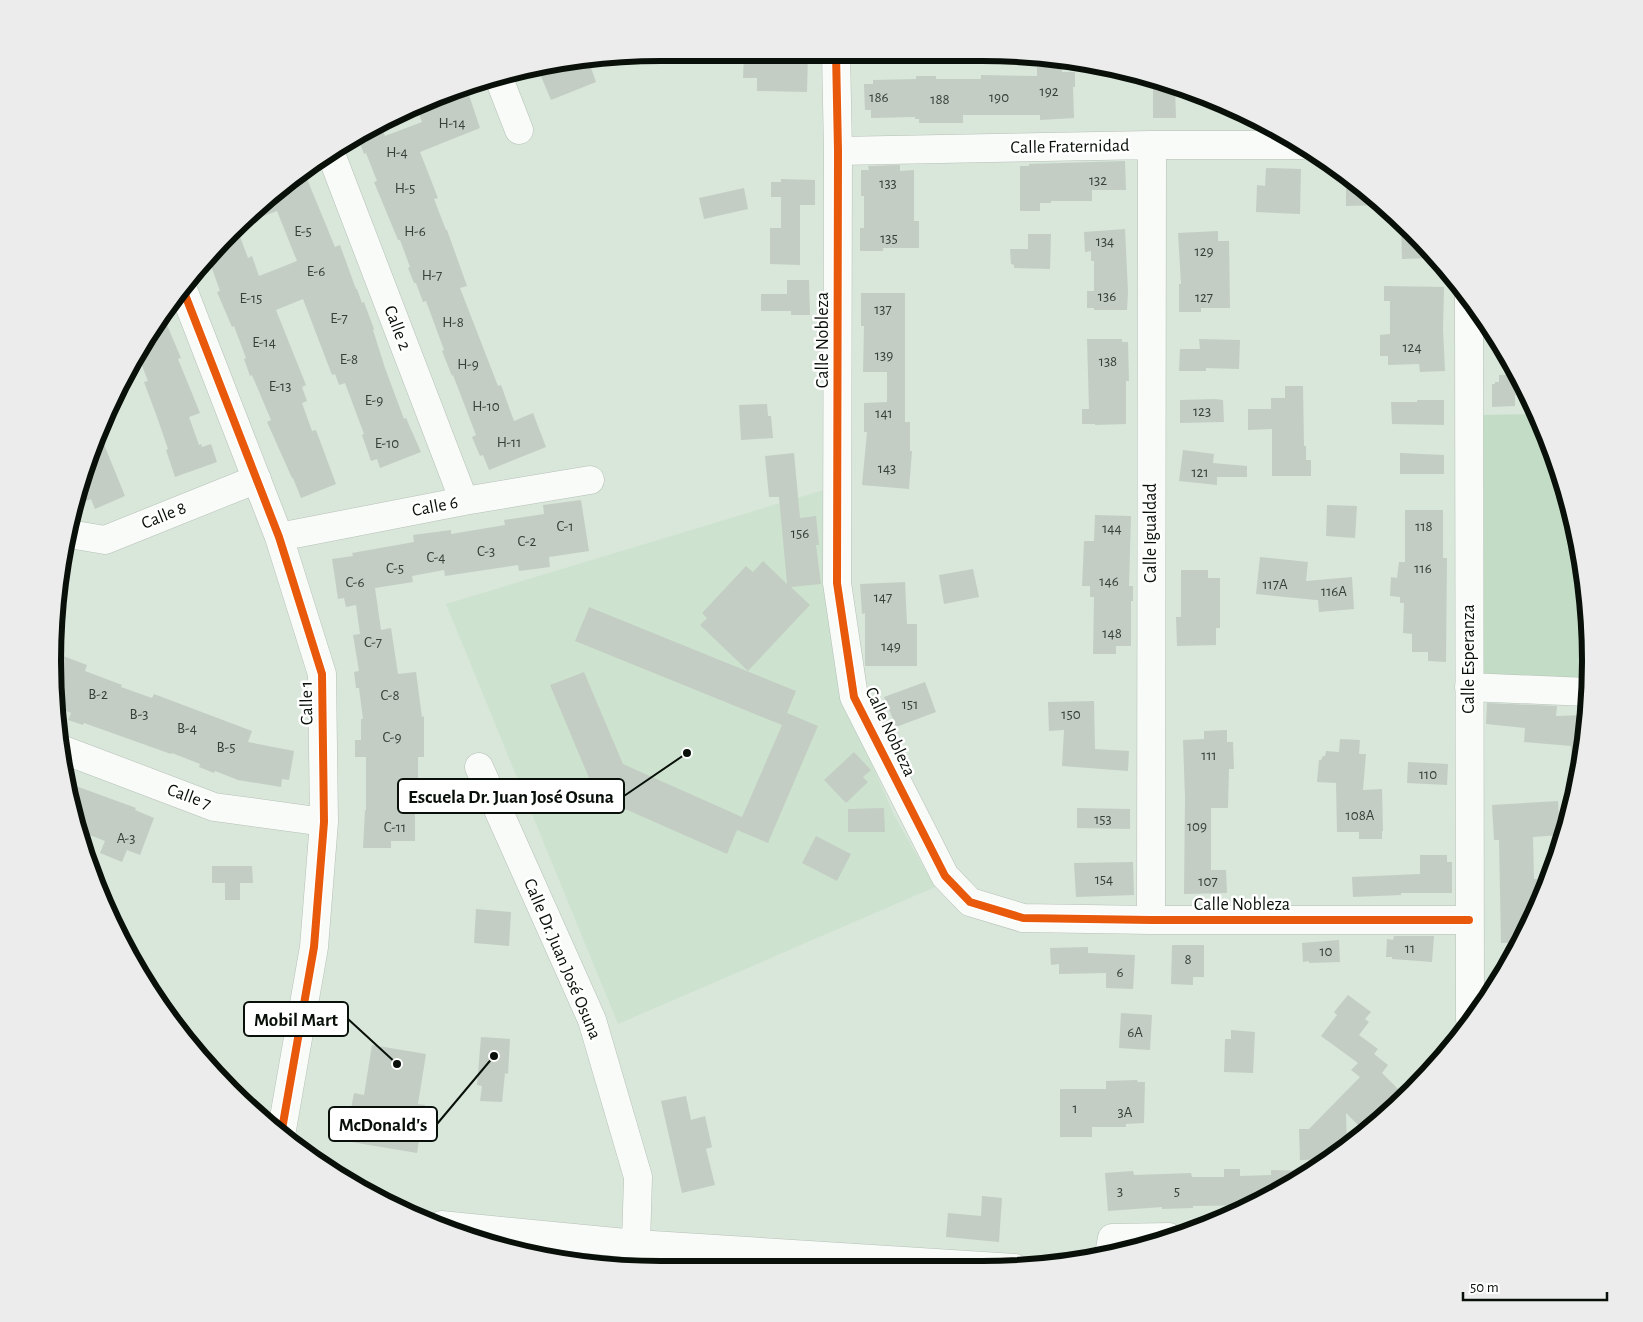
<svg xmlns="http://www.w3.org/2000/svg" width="1643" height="1322" font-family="'Alegreya Sans',sans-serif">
  <rect width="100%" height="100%" fill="#d9e6da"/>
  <path fill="#cde3cf" d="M 827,489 L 823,582 L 840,691 L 894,815 L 935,887 L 618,1024 L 446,604 Z"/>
  <path fill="#c3dcc5" d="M 1536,414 L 1570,503 L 1589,621 L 1587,684 L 1485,677 L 1483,673 L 1481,415 Z"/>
  <path fill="#c3cdc4" d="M 744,53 L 808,54 L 807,92 L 757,91 L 757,78 L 743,78 Z
    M 589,62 L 596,82 L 551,100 L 538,69 Z
    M 1062,66 L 1062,72 L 1075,72 L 1075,87 L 1073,87 L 1074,118 L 1040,120 L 1040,115 L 963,115 L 963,123 L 919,123 L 919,119 L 915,119 L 915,117 L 871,118 L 871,110 L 865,110 L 864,84 L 873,84 L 873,80 L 916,79 L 916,76 L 936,76 L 936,79 L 981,79 L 981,75 L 1037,76 L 1037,67 Z
    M 1153,80 L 1175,87 L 1176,118 L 1153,118 Z
    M 468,92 L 480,128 L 420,152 L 438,198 L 434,199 L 446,230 L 447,230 L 467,286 L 460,288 L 498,386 L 501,385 L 514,421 L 533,413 L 546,447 L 489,470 L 483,455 L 480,456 L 472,437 L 476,435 L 453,375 L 452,376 L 442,351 L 444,350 L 426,301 L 423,302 L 416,283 L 414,283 L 408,268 L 410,267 L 400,240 L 398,240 L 374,182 L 377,181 L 366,153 L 364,154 L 358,138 L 382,129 L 385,136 L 422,122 L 417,109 L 452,95 L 453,98 Z
    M 1125,161 L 1126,190 L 1092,190 L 1092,201 L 1051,201 L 1051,203 L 1040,203 L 1040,211 L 1020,211 L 1020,166 L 1029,166 L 1029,164 Z
    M 900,165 L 900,171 L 914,170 L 914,221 L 919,221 L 919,248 L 883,248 L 883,251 L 860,251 L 860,228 L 864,228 L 864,196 L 861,196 L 861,170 L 869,170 L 868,166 Z
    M 1266,168 L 1301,169 L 1300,214 L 1256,212 L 1257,185 L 1265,186 Z
    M 305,174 L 335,247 L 340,245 L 356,289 L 357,289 L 362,303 L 364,302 L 374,329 L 373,330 L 385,368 L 404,419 L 406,418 L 421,452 L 380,468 L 377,459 L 371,461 L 362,435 L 364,434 L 345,383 L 339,385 L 335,374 L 332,375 L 303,299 L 276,310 L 306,385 L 302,387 L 307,401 L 302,403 L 312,431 L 316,430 L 336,484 L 301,498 L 293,478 L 292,478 L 267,422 L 271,420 L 252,375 L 250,376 L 244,359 L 246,358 L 234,326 L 232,327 L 217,292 L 220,291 L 209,260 L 231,231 L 236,226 L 248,258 L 252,256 L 259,276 L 297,261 L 277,211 L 250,221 L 248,218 Z
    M 1346,177 L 1383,204 L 1385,205 L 1346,206 Z
    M 781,179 L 815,180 L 815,205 L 800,205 L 800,265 L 770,264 L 770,228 L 781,228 L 781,197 L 771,197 L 771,182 L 781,182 Z
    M 744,188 L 748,209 L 704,219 L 699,198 Z
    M 1401,223 L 1410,232 L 1434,258 L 1402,259 Z
    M 1125,229 L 1128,292 L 1127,310 L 1094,310 L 1094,308 L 1087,308 L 1087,291 L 1094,291 L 1094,261 L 1091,261 L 1091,251 L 1085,252 L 1084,232 Z
    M 1218,231 L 1218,241 L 1229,241 L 1230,308 L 1201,308 L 1201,312 L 1179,312 L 1179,284 L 1181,284 L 1178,233 Z
    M 1028,234 L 1051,234 L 1050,269 L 1014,268 L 1014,265 L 1011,264 L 1010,249 L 1028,249 Z
    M 787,280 L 809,280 L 810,315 L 791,315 L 791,311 L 761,311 L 761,294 L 787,294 Z
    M 1384,286 L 1444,287 L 1443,329 L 1445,371 L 1420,372 L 1419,364 L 1388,365 L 1388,356 L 1380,356 L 1380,335 L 1390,334 L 1390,301 L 1384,301 Z
    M 861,293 L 905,293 L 905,422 L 910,422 L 910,451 L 912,451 L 909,489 L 862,485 L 867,432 L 864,432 L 864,403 L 887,402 L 887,372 L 863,372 L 864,326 L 861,326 Z
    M 164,318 L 181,358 L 178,359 L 200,413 L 189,417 L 199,445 L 201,444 L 202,447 L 211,444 L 217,462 L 175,477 L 166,450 L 168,449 L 157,417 L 144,382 L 148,381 L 137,353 Z
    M 1087,339 L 1122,339 L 1122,342 L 1128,342 L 1129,381 L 1126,381 L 1126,424 L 1095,425 L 1095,424 L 1082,424 L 1082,409 L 1089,409 Z
    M 1199,339 L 1240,340 L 1239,369 L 1206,368 L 1206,371 L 1179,371 L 1180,349 L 1200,349 Z
    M 1517,374 L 1529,395 L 1515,395 L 1515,406 L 1492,407 L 1492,384 L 1495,384 L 1495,382 L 1499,382 L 1499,375 Z
    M 1285,386 L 1303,386 L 1304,446 L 1306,446 L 1306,460 L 1311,460 L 1311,476 L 1272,476 L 1272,429 L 1248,430 L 1248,409 L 1271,409 L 1271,398 L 1285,398 Z
    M 1215,399 L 1223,400 L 1224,422 L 1180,423 L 1180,400 Z
    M 1417,400 L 1444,400 L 1444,425 L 1392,424 L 1391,402 L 1417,402 Z
    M 767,404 L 768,416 L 771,416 L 773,438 L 741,440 L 739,405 Z
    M 101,437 L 125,496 L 95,509 L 91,499 L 83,502 L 78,491 Z
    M 1183,450 L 1214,454 L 1213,463 L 1247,466 L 1247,477 L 1217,477 L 1217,485 L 1179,481 Z
    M 794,453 L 800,518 L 816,516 L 819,545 L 816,545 L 821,584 L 791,587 L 810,605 L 748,671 L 700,625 L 707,618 L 702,613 L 746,566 L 753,572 L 763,561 L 787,584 L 779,497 L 769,497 L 765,456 Z
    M 1400,453 L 1444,455 L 1444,474 L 1400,474 Z
    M 581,500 L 589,551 L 549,557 L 550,567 L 519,571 L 518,565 L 445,576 L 444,570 L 412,576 L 413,582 L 375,588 L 381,630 L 391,628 L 398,674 L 416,672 L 422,717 L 424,716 L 424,757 L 418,757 L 418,795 L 415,795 L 415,841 L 391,841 L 391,848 L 363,848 L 365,810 L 366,810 L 366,757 L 355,757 L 355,740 L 361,740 L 361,719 L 363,719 L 359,688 L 356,688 L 354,672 L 359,671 L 353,635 L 360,634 L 356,605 L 346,607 L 344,598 L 338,599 L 332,559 L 353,556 L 352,553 L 414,542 L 413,535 L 451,530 L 451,534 L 505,525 L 504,520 L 544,514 L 543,505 Z
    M 1327,505 L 1357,506 L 1355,538 L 1326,536 Z
    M 1405,510 L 1443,510 L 1443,558 L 1447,558 L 1446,662 L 1428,661 L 1428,652 L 1412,652 L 1412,634 L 1403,633 L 1404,603 L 1400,603 L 1400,597 L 1390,596 L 1391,577 L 1397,578 L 1399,562 L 1405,562 Z
    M 1095,515 L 1131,516 L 1129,586 L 1133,586 L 1133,601 L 1131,601 L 1131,646 L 1116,646 L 1116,654 L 1093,654 L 1094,597 L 1090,597 L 1090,586 L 1082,586 L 1084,541 L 1094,541 Z
    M 1260,557 L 1308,562 L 1306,581 L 1352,577 L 1354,609 L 1319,612 L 1318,600 L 1316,600 L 1256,594 Z
    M 973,569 L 979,597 L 944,604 L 939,575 Z
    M 1181,570 L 1208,570 L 1208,578 L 1220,578 L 1220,628 L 1216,628 L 1216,645 L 1177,646 L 1176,617 L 1181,617 Z
    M 905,582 L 907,624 L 917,624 L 917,666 L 865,666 L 865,613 L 862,614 L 860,584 Z
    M 589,607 L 796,691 L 787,713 L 818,726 L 768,843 L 737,830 L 727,854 L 607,801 L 589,778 L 550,685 L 584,672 L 623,764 L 742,817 L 782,725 L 575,641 Z
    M 63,656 L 87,665 L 85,671 L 122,685 L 121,687 L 152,698 L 154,694 L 252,731 L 248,742 L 294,751 L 289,780 L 282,779 L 281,787 L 238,780 L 215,771 L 214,773 L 199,767 L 200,764 L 172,753 L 171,754 L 84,723 L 83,725 L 68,720 L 71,713 L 57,707 L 52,661 L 53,659 L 61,662 Z
    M 925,682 L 936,712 L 896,727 L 884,697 Z
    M 1094,701 L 1095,749 L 1129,751 L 1128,771 L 1062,766 L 1064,730 L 1049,731 L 1048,702 Z
    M 1487,703 L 1557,706 L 1556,716 L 1586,715 L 1585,740 L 1577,775 L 1572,775 L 1571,746 L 1524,742 L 1525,728 L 1486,724 Z
    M 1227,730 L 1227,742 L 1233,742 L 1234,769 L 1229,769 L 1228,808 L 1211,808 L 1211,870 L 1226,870 L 1227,893 L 1184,894 L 1185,797 L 1183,740 L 1204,739 L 1204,731 Z
    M 1340,739 L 1360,740 L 1359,754 L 1366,754 L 1363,790 L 1382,789 L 1383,831 L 1382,831 L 1382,839 L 1359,839 L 1359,832 L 1337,832 L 1336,783 L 1317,782 L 1319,760 L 1321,760 L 1323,756 L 1325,756 L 1326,751 L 1339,752 Z
    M 854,752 L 871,770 L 863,777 L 868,782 L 846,803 L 824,780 Z
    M 1408,762 L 1448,764 L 1447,785 L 1407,783 Z
    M 65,782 L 136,808 L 135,810 L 154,818 L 140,855 L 127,850 L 122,862 L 100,853 L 105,841 L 82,832 Z
    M 1558,801 L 1560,835 L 1533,837 L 1534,879 L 1541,879 L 1542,893 L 1519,942 L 1501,943 L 1499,840 L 1494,840 L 1492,805 Z
    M 884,808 L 885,832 L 848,832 L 848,809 Z
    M 1077,808 L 1130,809 L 1130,829 L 1077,828 Z
    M 816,836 L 851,854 L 837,881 L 802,863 Z
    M 1420,855 L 1447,855 L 1447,862 L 1452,862 L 1452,893 L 1401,893 L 1401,895 L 1353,897 L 1352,877 L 1420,874 Z
    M 1133,862 L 1134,895 L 1076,897 L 1074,863 Z
    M 212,866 L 252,866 L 253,883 L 240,883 L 240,900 L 225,900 L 225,883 L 212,883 Z
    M 476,909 L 511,912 L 509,946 L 474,943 Z
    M 1394,936 L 1434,936 L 1432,962 L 1392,959 L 1392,957 L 1386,957 L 1387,939 L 1393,940 Z
    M 1339,940 L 1340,962 L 1309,963 L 1309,961 L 1303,962 L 1302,943 Z
    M 1172,945 L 1204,945 L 1204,977 L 1193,977 L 1193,985 L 1171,984 Z
    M 1088,947 L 1088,953 L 1135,955 L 1133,989 L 1106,988 L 1106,973 L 1059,974 L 1059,964 L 1051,965 L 1050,948 Z
    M 1348,995 L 1371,1012 L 1365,1019 L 1369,1022 L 1359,1035 L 1378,1049 L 1374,1054 L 1388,1065 L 1382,1073 L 1403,1094 L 1365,1132 L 1346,1113 L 1347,1147 L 1328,1159 L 1300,1160 L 1299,1129 L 1309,1129 L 1360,1077 L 1351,1070 L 1358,1063 L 1321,1036 L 1337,1015 L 1334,1012 Z
    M 1121,1013 L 1152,1015 L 1150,1050 L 1119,1048 Z
    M 1231,1030 L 1255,1032 L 1253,1073 L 1224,1072 L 1225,1039 L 1231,1039 Z
    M 481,1037 L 510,1039 L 508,1074 L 505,1073 L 502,1102 L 480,1101 L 482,1086 L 477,1085 Z
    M 372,1045 L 426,1054 L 418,1104 L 425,1105 L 417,1153 L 345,1141 L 354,1093 L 364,1095 Z
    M 1137,1080 L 1138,1082 L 1145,1082 L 1144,1123 L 1126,1124 L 1126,1127 L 1092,1127 L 1092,1137 L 1060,1137 L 1060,1089 L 1106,1089 L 1106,1081 Z
    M 686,1096 L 691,1120 L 705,1116 L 712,1147 L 706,1149 L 715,1185 L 682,1193 L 661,1101 Z
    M 1224,1169 L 1240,1169 L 1240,1176 L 1271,1175 L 1271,1170 L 1308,1171 L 1254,1205 L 1193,1206 L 1193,1208 L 1162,1209 L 1162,1207 L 1108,1211 L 1105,1173 L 1133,1171 L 1134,1175 L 1191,1173 L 1192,1177 L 1224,1177 Z
    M 982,1196 L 1002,1198 L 999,1242 L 946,1237 L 948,1213 L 981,1216 Z"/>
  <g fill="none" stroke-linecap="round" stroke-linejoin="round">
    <g stroke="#b6c0b7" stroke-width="29">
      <path id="minor" d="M 836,53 L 838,151 L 837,583 L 854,697 L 945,876 L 970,902 L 1023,918 L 1151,920 L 1469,920
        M 498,76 L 519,130
        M 838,151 L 1152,145 L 1302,145
        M 331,154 L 464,501
        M 184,292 L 279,537 L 322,674 L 324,822 L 314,947 L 281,1135
        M 1469,298 L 1470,1019
        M 69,534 L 105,540 L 257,479
        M 279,537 L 464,501 L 590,480
        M 1469,687 L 1587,692
        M 61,749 L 214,807 L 324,822
        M 479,767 L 592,1020 L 638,1177 L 636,1244
        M 1151,920 L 1152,145
        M 441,1225 L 636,1244 L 1015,1268
        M 1109,1254 L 1112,1238 L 1169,1237"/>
    </g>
    <use href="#minor" stroke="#f9fbf9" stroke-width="28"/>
    <g stroke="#fff" stroke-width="11">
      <path id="cycleway" d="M 836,53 L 838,151 L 837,583 L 854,697 L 945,876 L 970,902 L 1023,918 L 1151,920 L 1469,920
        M 184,292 L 279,537 L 322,674 L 324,822 L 314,947 L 281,1135"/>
    </g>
    <use href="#cycleway" stroke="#e8590c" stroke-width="8"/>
  </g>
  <g text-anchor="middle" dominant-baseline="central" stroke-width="5" stroke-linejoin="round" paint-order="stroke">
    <g font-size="15" fill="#373f38">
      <text x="1049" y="91">192</text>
      <text x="879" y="97">186</text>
      <text x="999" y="97">190</text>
      <text x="940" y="99">188</text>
      <text x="452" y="123">H-14</text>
      <text x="397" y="152">H-4</text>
      <text x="1098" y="180">132</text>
      <text x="888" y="183">133</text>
      <text x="405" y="188">H-5</text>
      <text x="303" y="231">E-5</text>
      <text x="415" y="231">H-6</text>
      <text x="889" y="238">135</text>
      <text x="1105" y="241">134</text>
      <text x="1204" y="251">129</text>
      <text x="316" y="271">E-6</text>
      <text x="432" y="275">H-7</text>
      <text x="1107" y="296">136</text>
      <text x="1204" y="297">127</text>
      <text x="251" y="298">E-15</text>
      <text x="883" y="309">137</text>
      <text x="339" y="318">E-7</text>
      <text x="453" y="322">H-8</text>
      <text x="264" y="342">E-14</text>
      <text x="1412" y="347">124</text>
      <text x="884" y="355">139</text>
      <text x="349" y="359">E-8</text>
      <text x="1108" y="361">138</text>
      <text x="468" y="364">H-9</text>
      <text x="280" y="386">E-13</text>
      <text x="374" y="400">E-9</text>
      <text x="486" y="406">H-10</text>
      <text x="1202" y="411">123</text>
      <text x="884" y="413">141</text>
      <text x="509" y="442">H-11</text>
      <text x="387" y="443">E-10</text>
      <text x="887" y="468">143</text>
      <text x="1200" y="472">121</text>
      <text x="565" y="526">C-1</text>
      <text x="1424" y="526">118</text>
      <text x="1112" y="528">144</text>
      <text x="800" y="533">156</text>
      <text x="527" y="541">C-2</text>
      <text x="486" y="551">C-3</text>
      <text x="436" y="557">C-4</text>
      <text x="395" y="568">C-5</text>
      <text x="1423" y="568">116</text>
      <text x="1109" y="581">146</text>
      <text x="355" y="582">C-6</text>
      <text x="1275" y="584">117A</text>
      <text x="1334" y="591">116A</text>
      <text x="883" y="597">147</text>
      <text x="1112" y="633">148</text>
      <text x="373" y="642">C-7</text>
      <text x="891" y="646">149</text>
      <text x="98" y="694">B-2</text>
      <text x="390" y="695">C-8</text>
      <text x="910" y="704">151</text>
      <text x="139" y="714">B-3</text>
      <text x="1071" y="714">150</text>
      <text x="187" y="728">B-4</text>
      <text x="392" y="737">C-9</text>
      <text x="226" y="747">B-5</text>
      <text x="1209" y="755">111</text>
      <text x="1428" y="774">110</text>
      <text x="1360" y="815">108A</text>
      <text x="1103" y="819">153</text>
      <text x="1197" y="826">109</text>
      <text x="395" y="827">C-11</text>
      <text x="126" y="838">A-3</text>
      <text x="1104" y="879">154</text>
      <text x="1208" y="881">107</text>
      <text x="1410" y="948">11</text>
      <text x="1326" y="951">10</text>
      <text x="1188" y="959">8</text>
      <text x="1120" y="972">6</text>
      <text x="1135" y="1032">6A</text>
      <text x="1075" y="1108">1</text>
      <text x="1125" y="1112">3A</text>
      <text x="1120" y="1191">3</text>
      <text x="1177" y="1191">5</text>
    </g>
    <g font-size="18" fill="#081009" stroke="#fff">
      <text transform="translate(1070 147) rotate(-1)">Calle Fraternidad</text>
      <text transform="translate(397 328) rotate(69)">Calle 2</text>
      <text transform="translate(823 340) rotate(-90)">Calle Nobleza</text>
      <text transform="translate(435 507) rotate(-11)">Calle 6</text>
      <text transform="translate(164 516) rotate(-22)">Calle 8</text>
      <text transform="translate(1151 533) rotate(-90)">Calle Igualdad</text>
      <text transform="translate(1469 659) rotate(-90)">Calle Esperanza</text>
      <text transform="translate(307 703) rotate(-91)">Calle 1</text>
      <text transform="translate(890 732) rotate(65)">Calle Nobleza</text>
      <text transform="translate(189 797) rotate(20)">Calle 7</text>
      <text x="1242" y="905">Calle Nobleza</text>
      <text transform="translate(562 959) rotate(67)">Calle Dr. Juan José Osuna</text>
    </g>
  </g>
  <path d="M0 0H1643V1322H0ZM661 61H982A600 600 0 0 1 1582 661V661A600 600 0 0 1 982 1261H661A600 600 0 0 1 61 661V661A600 600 0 0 1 661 61Z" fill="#ebeceb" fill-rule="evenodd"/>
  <path fill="none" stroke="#081009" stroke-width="6" d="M661 61H982A600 600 0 0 1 1582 661V661A600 600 0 0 1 982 1261H661A600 600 0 0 1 61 661V661A600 600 0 0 1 661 61Z"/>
  <path fill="none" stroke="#081009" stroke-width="2" d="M687 753L624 796M397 1064L348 1019M494 1056L437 1124"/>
  <g fill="#081009" stroke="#fff" stroke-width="2">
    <circle cx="687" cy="753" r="5"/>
    <circle cx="397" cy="1064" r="5"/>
    <circle cx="494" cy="1056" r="5"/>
  </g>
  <g fill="#fff" stroke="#081009" stroke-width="2">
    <rect x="398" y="779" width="226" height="34" rx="5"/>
    <rect x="244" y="1002" width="104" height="34" rx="5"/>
    <rect x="329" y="1107" width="108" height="34" rx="5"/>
  </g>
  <g font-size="19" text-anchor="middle" font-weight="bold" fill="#081009">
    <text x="511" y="803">Escuela Dr. Juan José Osuna</text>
    <text x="296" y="1026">Mobil Mart</text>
    <text x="383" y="1131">McDonald's</text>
  </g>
  <path d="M1463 1292v8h144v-8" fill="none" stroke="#081009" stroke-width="2.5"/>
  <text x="1470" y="1292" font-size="15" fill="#081009" stroke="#ffffff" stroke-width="4" paint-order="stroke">50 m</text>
</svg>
